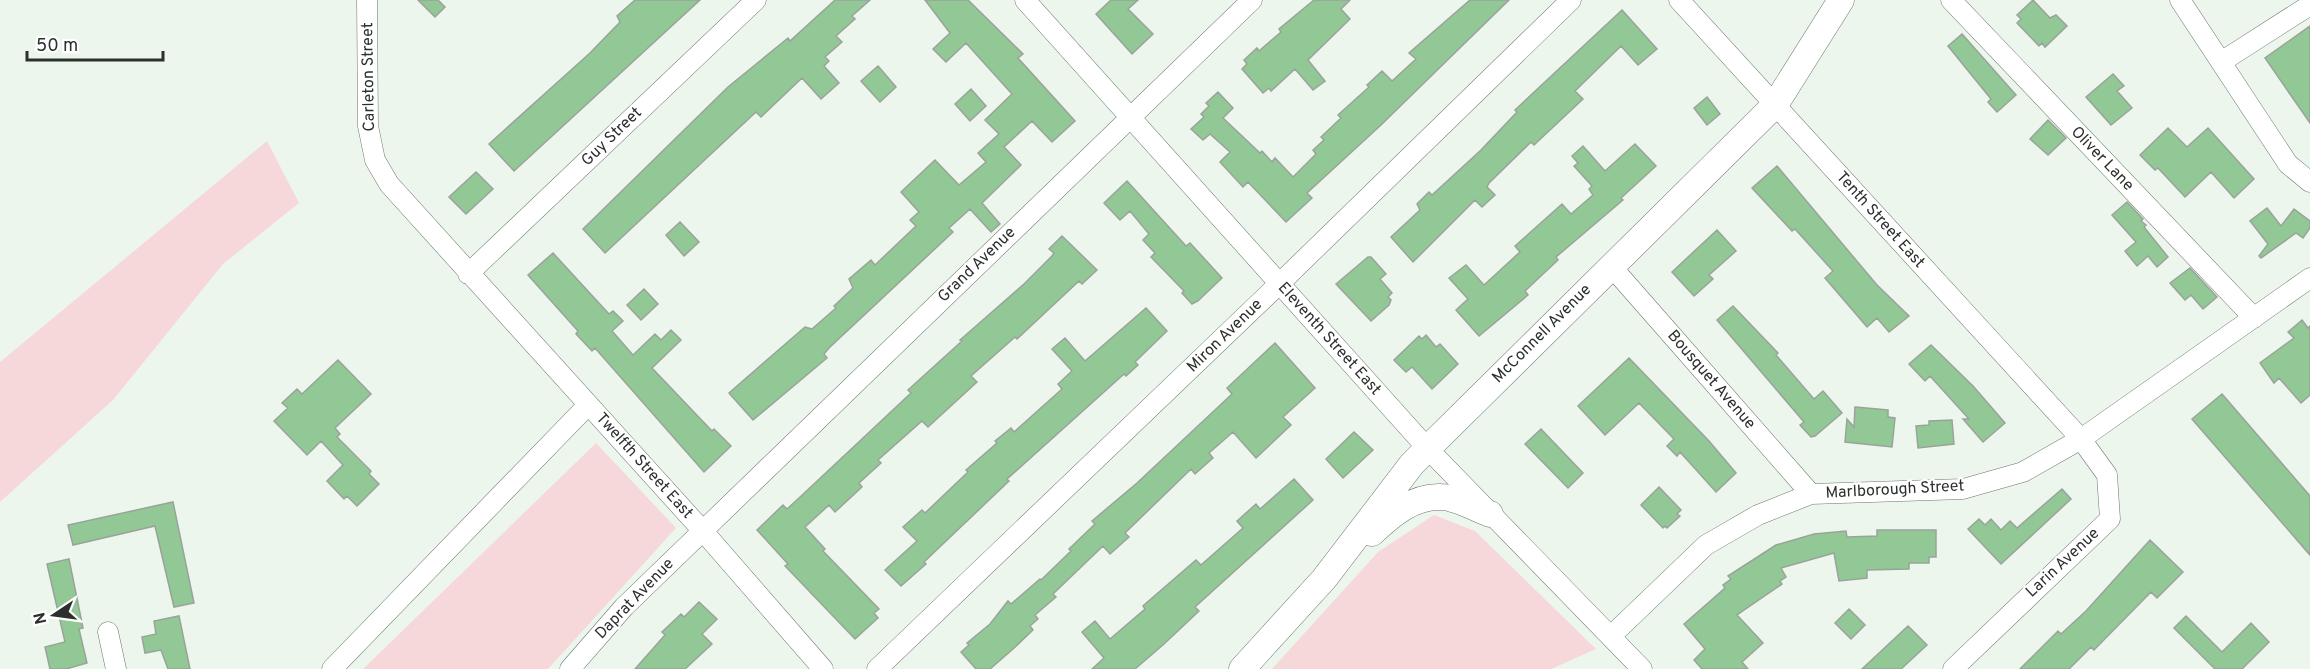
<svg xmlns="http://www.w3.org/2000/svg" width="2310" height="669" font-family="Overpass,sans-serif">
  <rect width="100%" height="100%" fill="#ecf6ec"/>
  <path fill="#f7d8da" d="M 267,141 L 299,203 L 223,264 L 113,400 L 0,502 L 0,362 Z
    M 596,443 L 676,528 L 548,669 L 363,669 Z
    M 1434,515 L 1475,531 L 1596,649 L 1551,669 L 1272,669 L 1378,552 Z"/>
  <path fill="#92c895" stroke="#9aa39a" stroke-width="1.5" d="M 418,0 L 438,0 L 445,7 L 435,17 Z
    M 635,0 L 700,0 L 514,171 L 489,144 L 590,53 L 620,22 L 617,16 Z
    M 835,0 L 870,0 L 852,16 L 855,19 L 836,36 L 842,42 L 825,57 L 829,61 L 824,66 L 839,83 L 821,99 L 802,78 L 761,117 L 756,112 L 605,253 L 583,229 L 728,87 L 788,38 L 790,41 Z
    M 925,0 L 968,0 L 1023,54 L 1018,58 L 1075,121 L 1052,142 L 1032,121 L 1004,147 L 1021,165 L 982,203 L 1000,224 L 991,232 L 970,209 L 949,228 L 953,232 L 829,348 L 824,354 L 827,358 L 753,420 L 729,393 L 805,327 L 812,329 L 836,308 L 834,306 L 853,288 L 849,279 L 871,260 L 875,265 L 916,226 L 910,220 L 919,212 L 901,192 L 935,160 L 959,185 L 986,162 L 978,153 L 999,134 L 985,120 L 1012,94 L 966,43 L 946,62 L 933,49 L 950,33 Z
    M 1111,0 L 1138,0 L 1128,9 L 1153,34 L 1132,54 L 1096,14 Z
    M 1314,0 L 1350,0 L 1341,9 L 1350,19 L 1308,60 L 1325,81 L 1313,90 L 1295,69 L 1271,91 L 1269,88 L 1263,93 L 1242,69 L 1247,64 L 1244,60 L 1257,48 L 1259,51 L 1281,32 L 1279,29 Z
    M 1470,0 L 1509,0 L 1381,125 L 1307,193 L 1312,198 L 1286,222 L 1248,182 L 1243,187 L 1220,162 L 1230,152 L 1210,134 L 1203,140 L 1191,129 L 1204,117 L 1201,114 L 1209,106 L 1206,103 L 1218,92 L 1233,108 L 1223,118 L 1260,153 L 1262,151 L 1272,162 L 1275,158 L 1293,177 L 1316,154 L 1313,150 L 1324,140 L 1321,137 L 1341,118 L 1338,115 L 1369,87 L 1367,85 L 1382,71 L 1392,81 L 1416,59 L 1409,53 Z
    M 2033,0 L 2050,18 L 2056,15 L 2067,26 L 2045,47 L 2042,43 L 2039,46 L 2017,23 L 2021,19 L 2017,15 Z
    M 1622,10 L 1657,49 L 1638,65 L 1621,46 L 1575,91 L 1583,99 L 1534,145 L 1531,142 L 1489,183 L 1487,187 L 1495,195 L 1482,207 L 1475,200 L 1413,262 L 1391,237 L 1420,210 L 1417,204 L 1429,192 L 1432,195 L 1481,150 L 1517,112 L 1515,110 Z
    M 2310,26 L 2310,123 L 2265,58 Z
    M 1962,34 L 2016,95 L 1997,112 L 1988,102 L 1991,99 L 1948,46 Z
    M 878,66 L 896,87 L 880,102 L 861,81 Z
    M 2113,74 L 2124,86 L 2117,91 L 2132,108 L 2111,125 L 2086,97 Z
    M 971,89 L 986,106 L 970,121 L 955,104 Z
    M 1707,97 L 1720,114 L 1707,125 L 1694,108 Z
    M 2048,120 L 2066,138 L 2048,155 L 2030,139 Z
    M 2168,128 L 2187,147 L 2208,128 L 2254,179 L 2234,198 L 2211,172 L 2185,197 L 2158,168 L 2155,170 L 2140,155 Z
    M 1635,144 L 1656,166 L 1621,198 L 1623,200 L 1556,257 L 1558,260 L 1525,291 L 1528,295 L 1479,336 L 1456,310 L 1468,299 L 1449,278 L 1466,265 L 1484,285 L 1520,252 L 1515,246 L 1562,204 L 1571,214 L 1593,195 L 1589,189 L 1592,186 L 1574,166 L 1578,163 L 1572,156 L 1583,146 L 1605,171 Z
    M 1777,166 L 1877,285 L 1909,316 L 1889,332 L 1877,318 L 1867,327 L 1825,278 L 1833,271 L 1795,229 L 1792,231 L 1752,188 Z
    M 476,172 L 493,189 L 466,214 L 449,197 Z
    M 1127,181 L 1186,246 L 1190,243 L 1222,278 L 1198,301 L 1192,304 L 1182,293 L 1184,291 L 1151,257 L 1155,253 L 1143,240 L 1149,234 L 1130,211 L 1120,220 L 1104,203 Z
    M 2127,202 L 2143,219 L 2141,221 L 2146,225 L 2144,227 L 2168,257 L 2157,267 L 2148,256 L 2137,266 L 2125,251 L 2136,242 L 2112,215 Z
    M 2267,208 L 2281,226 L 2294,209 L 2310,221 L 2310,228 L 2303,238 L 2296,233 L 2261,258 L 2259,256 L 2268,244 L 2250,221 Z
    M 680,222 L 699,242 L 684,256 L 666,235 Z
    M 1717,230 L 1736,251 L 1709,275 L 1713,279 L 1694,296 L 1672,272 Z
    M 1062,236 L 1097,270 L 1082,284 L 1079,281 L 1017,339 L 1015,337 L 971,376 L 977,382 L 928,427 L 922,421 L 878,460 L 881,463 L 859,483 L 862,487 L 835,512 L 829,505 L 805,527 L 825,549 L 823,551 L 879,609 L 874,613 L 878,618 L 855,639 L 785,566 L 788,564 L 757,530 L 783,505 L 787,509 L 799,498 L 911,393 L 908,390 L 962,341 L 960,340 L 1024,284 L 1052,256 L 1054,253 L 1049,249 Z
    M 553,253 L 609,314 L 613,311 L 623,321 L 612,331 L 633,355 L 655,334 L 661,340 L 671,330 L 681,340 L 652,368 L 712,431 L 714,429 L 731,446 L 704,472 L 595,348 L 592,351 L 576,334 L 578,331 L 528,275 Z
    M 1368,257 L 1371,257 L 1386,274 L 1380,279 L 1392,293 L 1388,297 L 1391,300 L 1389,305 L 1371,321 L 1336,284 Z
    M 2190,268 L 2217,297 L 2203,309 L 2191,295 L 2185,300 L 2170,283 Z
    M 644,289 L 658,304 L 641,320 L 627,305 Z
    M 1733,306 L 1778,353 L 1776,355 L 1814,399 L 1823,391 L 1842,413 L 1815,436 L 1811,437 L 1800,425 L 1804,422 L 1717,320 Z
    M 1146,308 L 1167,331 L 1135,362 L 1138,365 L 1126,376 L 1124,374 L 1007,479 L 1009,481 L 924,562 L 926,564 L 901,586 L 885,570 L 917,541 L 903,527 L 922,510 L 925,513 L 968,472 L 966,470 L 997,443 L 995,441 L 1011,428 L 1014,432 L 1062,389 L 1058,384 L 1072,371 L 1052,349 L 1065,338 L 1085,361 Z
    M 2302,320 L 2308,328 L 2310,326 L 2310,395 L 2301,403 L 2279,378 L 2274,383 L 2260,363 L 2294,338 L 2288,332 Z
    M 1426,335 L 1436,347 L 1440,344 L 1458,364 L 1432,389 L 1412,367 L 1406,372 L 1394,360 L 1419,336 L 1422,339 Z
    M 1275,343 L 1315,388 L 1283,417 L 1291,425 L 1256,458 L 1233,432 L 1209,453 L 1213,458 L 1195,474 L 1191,469 L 1125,533 L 1129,537 L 1110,554 L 1103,546 L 1053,594 L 1056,597 L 1035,615 L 1038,619 L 1030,626 L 1033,630 L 1013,649 L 990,669 L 976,669 L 961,652 L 969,645 L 967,643 L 990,624 L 1008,601 L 1011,604 L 1040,579 L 1041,580 L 1071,551 L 1069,549 L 1095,524 L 1092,521 L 1137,483 L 1232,394 L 1227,388 Z
    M 1931,345 L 1973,386 L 2005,423 L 1983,442 L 1963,419 L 1969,419 L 1930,376 L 1925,381 L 1909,364 Z
    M 1629,358 L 1709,441 L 1736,473 L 1716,492 L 1680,452 L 1677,456 L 1667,446 L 1674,439 L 1639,403 L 1605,435 L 1578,406 Z
    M 338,360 L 371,394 L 335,428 L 340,434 L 337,437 L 371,471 L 369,474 L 379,484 L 357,506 L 347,496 L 344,499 L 327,481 L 343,465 L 321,441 L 307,455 L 274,421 L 288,408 L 282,403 L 297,389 L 302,394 Z
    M 2222,394 L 2310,496 L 2310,555 L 2192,419 Z
    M 1855,407 L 1888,410 L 1888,417 L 1895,418 L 1892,447 L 1845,442 L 1847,419 L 1854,427 Z
    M 1952,420 L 1954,444 L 1918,448 L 1916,426 L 1929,425 L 1929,421 Z
    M 1541,429 L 1583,473 L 1568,488 L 1525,444 Z
    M 1354,432 L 1373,450 L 1343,478 L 1326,459 Z
    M 1294,479 L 1313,500 L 1195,607 L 1199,611 L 1164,644 L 1135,669 L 1092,669 L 1104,658 L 1082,632 L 1095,621 L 1110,639 L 1145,609 L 1143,606 L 1196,560 L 1201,565 L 1243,528 L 1237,521 L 1256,504 L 1260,509 Z
    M 1659,487 L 1681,510 L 1677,514 L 1680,516 L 1667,528 L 1665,526 L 1663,528 L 1641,505 Z
    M 2062,489 L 2071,499 L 2001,564 L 1968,529 L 1979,519 L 1985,525 L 1991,519 L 2001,530 L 2010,521 L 2017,528 Z
    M 173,502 L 194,603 L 174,607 L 155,526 L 73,545 L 68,525 Z
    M 1877,530 L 1936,530 L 1936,557 L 1929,557 L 1929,563 L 1909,563 L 1909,569 L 1867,570 L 1867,578 L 1839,581 L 1834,553 L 1781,568 L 1786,577 L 1780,581 L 1782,584 L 1737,615 L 1763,643 L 1742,662 L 1748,669 L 1702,669 L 1694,660 L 1705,649 L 1684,624 L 1725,588 L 1723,585 L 1731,579 L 1728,576 L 1776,545 L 1814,534 L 1846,531 L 1847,537 L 1877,536 Z
    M 2150,540 L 2183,572 L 2157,598 L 2151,592 L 2094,650 L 2091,647 L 2069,669 L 2020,669 L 2058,631 L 2061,634 L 2086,611 Z
    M 69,559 L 83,628 L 79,629 L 87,663 L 66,669 L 50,669 L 45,647 L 65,642 L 47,564 Z
    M 699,602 L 717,619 L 702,634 L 712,644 L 685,669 L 635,669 L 665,635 L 662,632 L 681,614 L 684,617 Z
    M 1849,609 L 1865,625 L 1851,639 L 1835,623 Z
    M 179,616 L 190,669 L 168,669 L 161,650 L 145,653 L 142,637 L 156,634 L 154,621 Z
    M 2186,616 L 2222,652 L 2251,623 L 2269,642 L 2242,669 L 2215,669 L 2174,628 Z
    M 1908,626 L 1927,645 L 1901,669 L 1862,669 Z"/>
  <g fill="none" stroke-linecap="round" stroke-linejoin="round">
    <g stroke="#6d766d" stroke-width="21">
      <path id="minor" d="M 367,0 L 368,126 L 375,160 L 389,184 L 702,530 L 823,669
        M 1025,0 L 1428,449 L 1642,669
        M 1679,0 L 2081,439 L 2107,475 L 2110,519 L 1953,669
        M 1951,0 L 2254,318
        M 2180,0 L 2288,164 L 2310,182
        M 2221,62 L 2310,5
        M 1611,266 L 1811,494
        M 468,274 L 756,0
        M 108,632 L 116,669
        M 1611,636 L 1706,545 L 1758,515 L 1811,494 L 1963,489 L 2023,472 L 2081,439 L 2310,278
        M 332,669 L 588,405
        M 570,669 L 624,607 L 1252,0
        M 877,669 L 1279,284 L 1571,0"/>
    </g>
    <g stroke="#6d766d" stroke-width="27">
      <path id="major" d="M 1372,533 C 1391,515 1413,496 1441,497 C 1456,497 1476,509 1490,514
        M 1242,669 L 1324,579 L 1412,464 L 1775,105 L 1841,0"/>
    </g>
    <use href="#minor" stroke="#fff" stroke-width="20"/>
    <use href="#major" stroke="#fff" stroke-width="26"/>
  </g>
  <g text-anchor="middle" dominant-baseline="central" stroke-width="4.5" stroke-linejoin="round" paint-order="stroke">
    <g font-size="16" fill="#2c302c" stroke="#fff">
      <text transform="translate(369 77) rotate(-91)">Carleton Street</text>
      <text transform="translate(612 137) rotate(-44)">Guy Street</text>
      <text transform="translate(2102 159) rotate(46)">Oliver Lane</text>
      <text transform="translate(1880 220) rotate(48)">Tenth Street East</text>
      <text transform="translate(977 265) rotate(-44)">Grand Avenue</text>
      <text transform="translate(1542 334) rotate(-45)">McConnell Avenue</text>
      <text transform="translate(1225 336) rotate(-44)">Miron Avenue</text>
      <text transform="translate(1329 339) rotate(48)">Eleventh Street East</text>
      <text transform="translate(1711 380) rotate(49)">Bousquet Avenue</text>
      <text transform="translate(644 466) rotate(48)">Twelfth Street East</text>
      <text transform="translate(1895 490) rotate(-3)">Marlborough Street</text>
      <text transform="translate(2063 563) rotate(-43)">Larin Avenue</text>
      <text transform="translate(635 599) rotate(-46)">Daprat Avenue</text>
    </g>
  </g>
  <g transform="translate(54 615) rotate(257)" stroke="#ffffff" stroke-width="4.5" paint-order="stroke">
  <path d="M0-4.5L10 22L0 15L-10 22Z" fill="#2c302c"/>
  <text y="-9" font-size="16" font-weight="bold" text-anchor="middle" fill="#2c302c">N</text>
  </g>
  <path d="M27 51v9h136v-9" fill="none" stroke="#2c302c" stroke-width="3"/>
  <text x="36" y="51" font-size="18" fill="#2c302c" stroke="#ffffff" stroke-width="4.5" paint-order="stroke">50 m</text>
</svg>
